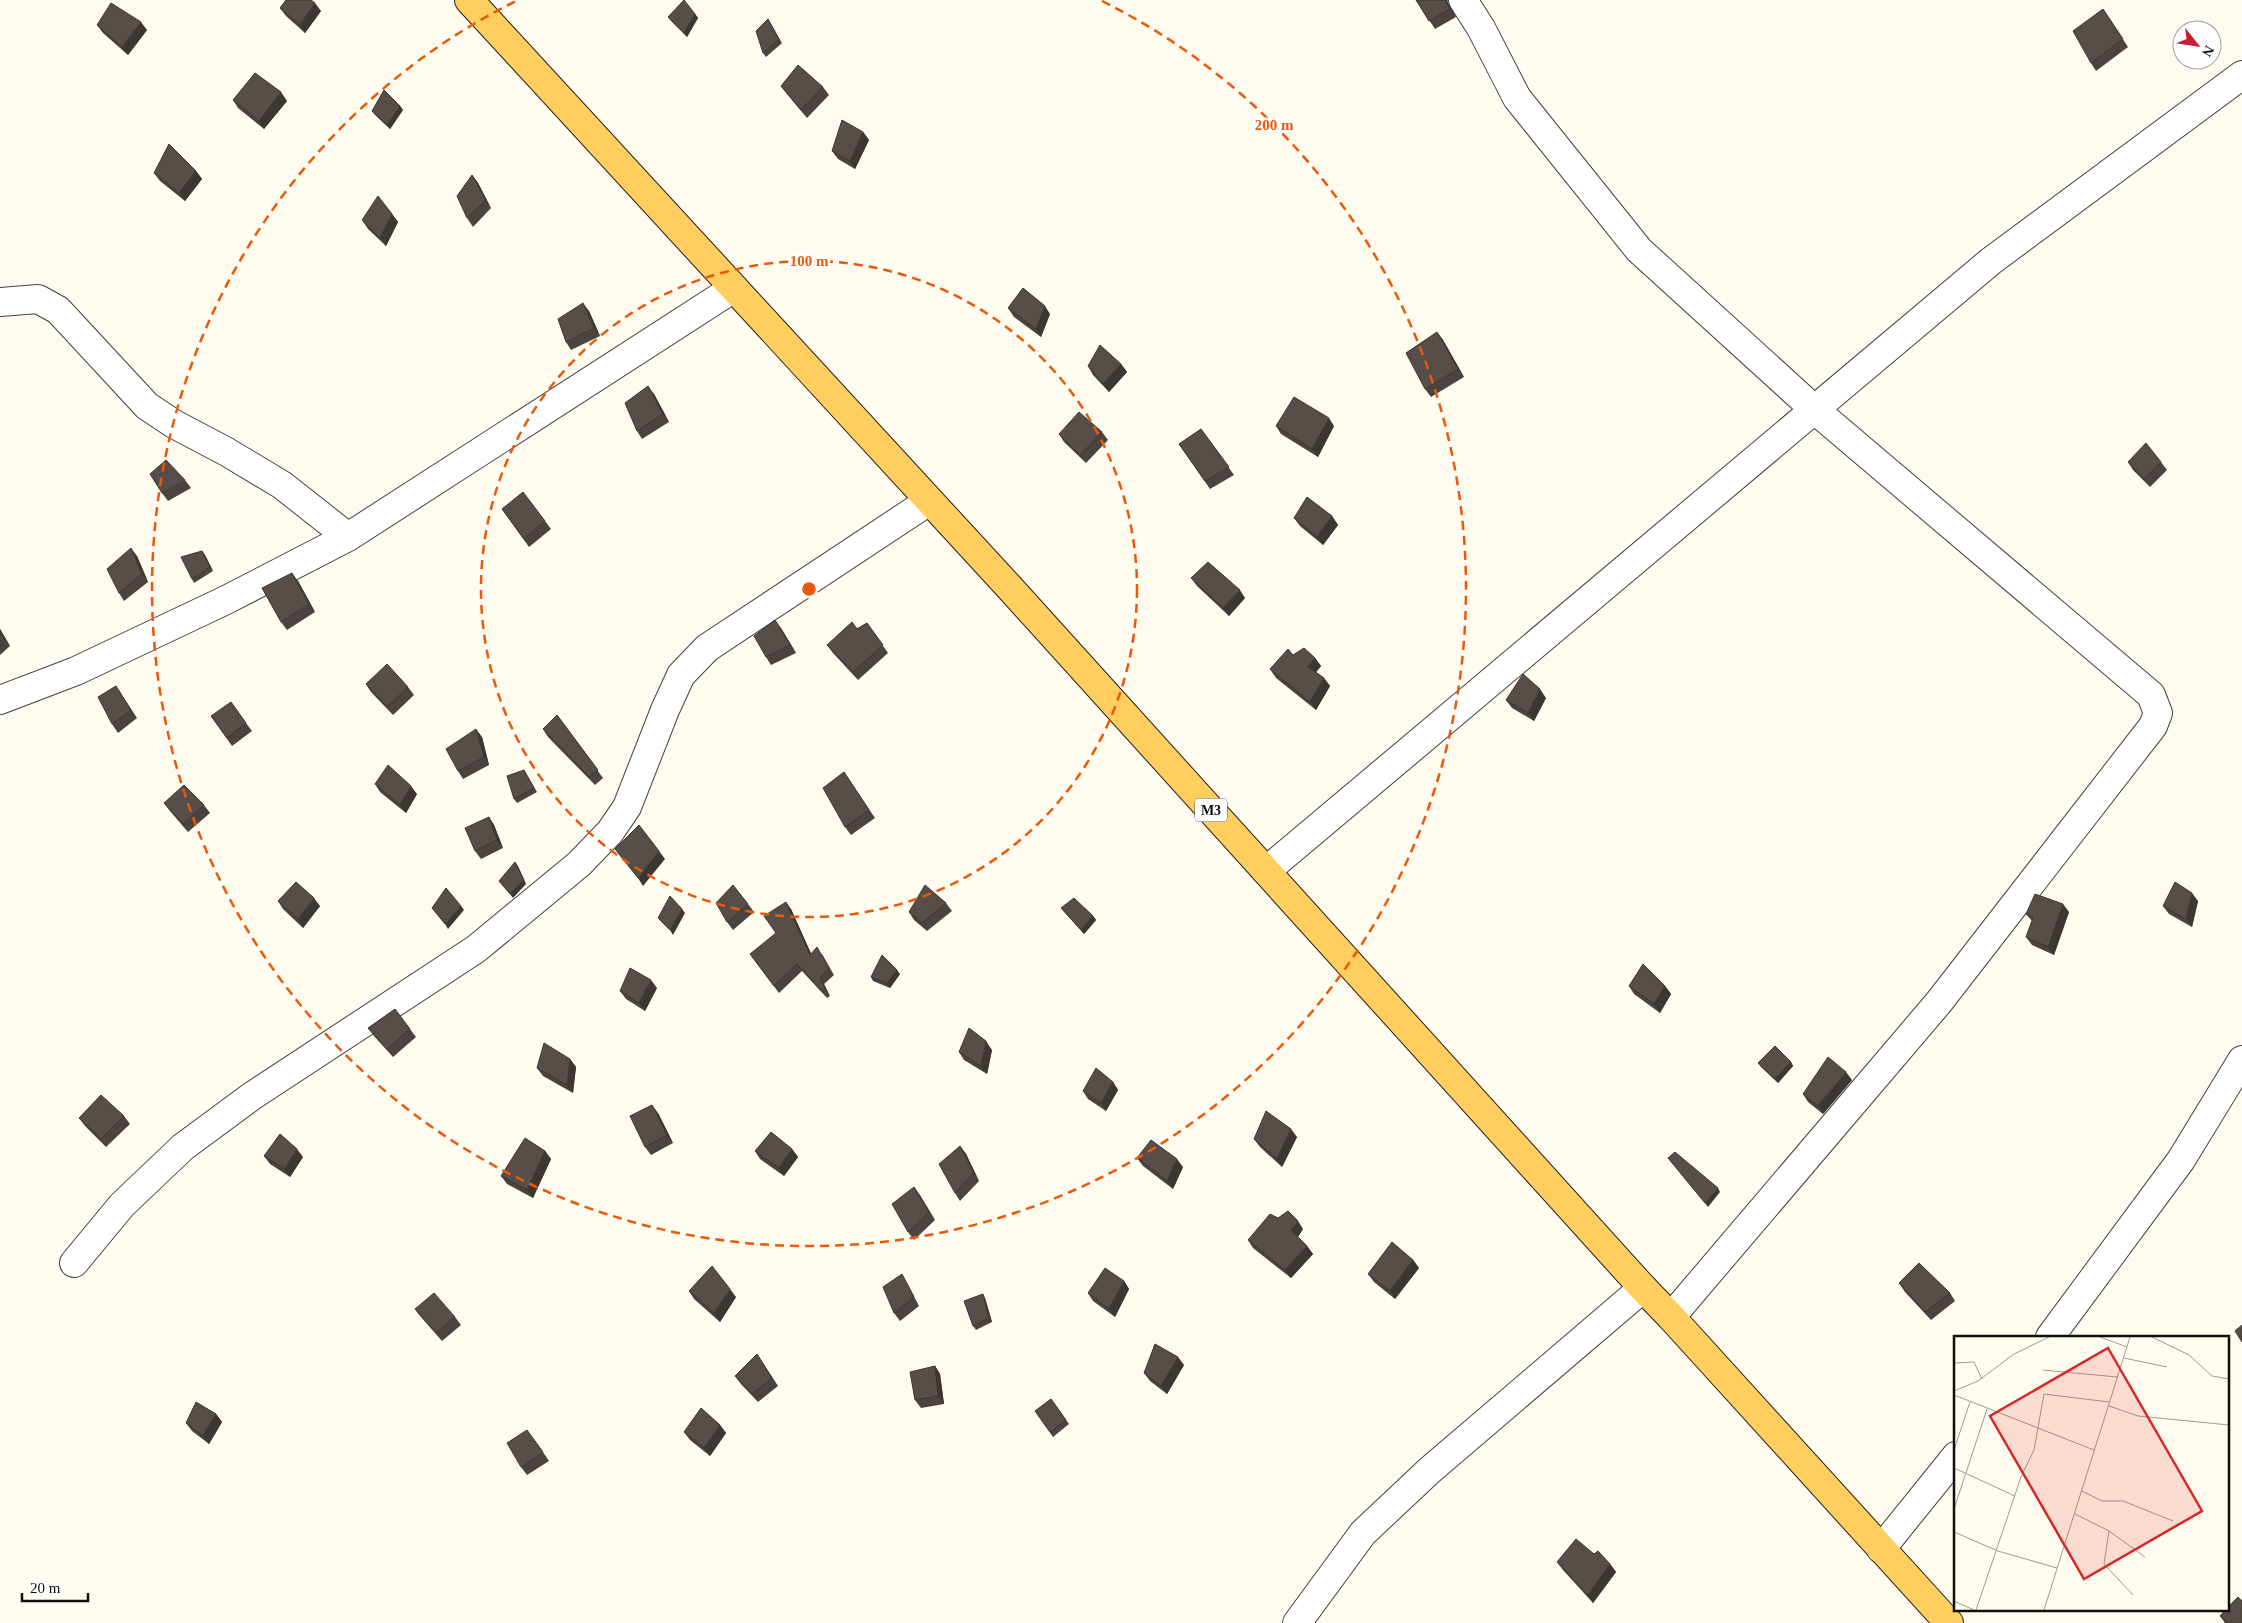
<svg xmlns="http://www.w3.org/2000/svg" width="2242" height="1623" font-family="Georgia,serif">
  <rect width="100%" height="100%" fill="#fffbee"/>
  <g fill="none" stroke-linecap="round" stroke-linejoin="round">
    <g stroke="#414141" stroke-width="30">
      <path id="minor" d="M 1463,0 L 1481,28 L 1517,98 L 1639,250 L 1815,410 L 2151,695 L 2158,713 L 2153,726 L 1939,1002 L 1671,1317
        M 0,302 L 38,299 L 58,310 L 147,406 L 174,424 L 227,452 L 282,485 L 348,537
        M 0,700 L 76,671 L 226,600 L 348,537 L 734,288
        M 1266,871 L 1991,261 L 2242,75
        M 74,1263 L 122,1205 L 183,1147 L 252,1096 L 476,949 L 579,864 L 610,832 L 627,807 L 665,710 L 681,675 L 707,648 L 929,501
        M 2050,1337 L 2181,1160 L 2242,1060
        M 1881,1549 L 1956,1456
        M 1297,1623 L 1363,1533 L 1430,1470 L 1643,1288"/>
    </g>
    <g stroke="#1f1f1f" stroke-width="30">
      <path id="major" d="M 469,0 L 1010,588 L 1643,1288 L 1671,1317 L 1949,1623"/>
    </g>
    <use href="#minor" stroke="#fff" stroke-width="28"/>
    <use href="#major" stroke="#ffce5e" stroke-width="28"/>
  </g>
  <path fill="#4b433f" d="M 1416,0 L 1448,0 L 1447,1 L 1456,17 L 1435,29 Z
    M 280,8 L 321,11 L 305,33 L 286,16 Z
    M 2103,9 L 2128,47 L 2096,71 L 2091,63 Z
    M 695,14 L 698,18 L 687,37 L 671,21 L 668,17 Z
    M 768,19 L 782,43 L 766,57 L 763,53 Z
    M 97,25 L 147,30 L 128,55 L 103,33 Z
    M 781,86 L 823,87 L 829,95 L 807,118 L 787,94 Z
    M 233,100 L 287,101 L 264,129 L 238,108 Z
    M 400,106 L 403,110 L 390,129 L 375,115 L 372,111 Z
    M 863,132 L 869,140 L 855,169 L 838,159 L 832,151 Z
    M 196,171 L 202,179 L 185,201 L 160,181 L 154,173 Z
    M 472,175 L 478,183 L 491,208 L 473,227 L 467,218 Z
    M 392,214 L 398,222 L 386,246 L 368,229 L 362,220 Z
    M 1008,308 L 1050,314 L 1041,337 L 1014,317 Z
    M 589,311 L 600,336 L 571,350 L 566,342 Z
    M 1437,332 L 1443,340 L 1464,377 L 1431,397 L 1425,389 Z
    M 1121,364 L 1127,372 L 1109,392 L 1093,375 L 1088,366 Z
    M 654,394 L 669,422 L 642,439 L 637,431 Z
    M 1276,426 L 1334,426 L 1318,457 L 1281,434 Z
    M 1201,429 L 1234,475 L 1210,489 L 1179,444 Z
    M 1102,432 L 1108,440 L 1086,463 L 1064,442 L 1059,434 Z
    M 2128,462 L 2161,462 L 2167,470 L 2150,487 L 2133,470 Z
    M 185,480 L 191,488 L 168,501 L 162,493 Z
    M 502,509 L 545,521 L 551,529 L 529,547 Z
    M 1332,516 L 1338,525 L 1323,545 L 1300,526 L 1294,518 Z
    M 202,551 L 205,555 L 213,571 L 194,583 L 192,579 Z
    M 137,556 L 148,582 L 124,601 L 119,593 Z
    M 1191,578 L 1245,598 L 1229,616 L 1197,586 Z
    M 298,581 L 315,612 L 287,630 L 281,622 Z
    M 867,623 L 888,653 L 858,680 L 833,653 L 827,645 Z
    M 781,628 L 796,653 L 771,665 L 766,657 Z
    M 0,629 L 10,646 L 0,655 Z
    M 1293,655 L 1315,658 L 1321,666 L 1316,672 L 1324,678 L 1330,686 L 1316,710 L 1276,678 L 1270,669 Z
    M 366,684 L 408,687 L 414,695 L 393,715 L 371,692 Z
    M 116,686 L 137,718 L 118,733 L 112,724 Z
    M 1546,698 L 1534,721 L 1512,708 L 1506,700 Z
    M 557,715 L 603,778 L 595,785 L 548,737 L 543,729 Z
    M 211,716 L 246,723 L 252,731 L 232,746 Z
    M 482,737 L 489,765 L 463,779 L 458,771 Z
    M 524,770 L 537,792 L 517,803 L 514,799 Z
    M 844,772 L 875,818 L 851,835 L 845,827 Z
    M 375,784 L 417,794 L 406,813 L 380,792 Z
    M 164,803 L 204,805 L 210,813 L 188,832 L 170,811 Z
    M 489,817 L 494,825 L 503,848 L 481,859 L 475,851 Z
    M 278,901 L 320,906 L 303,928 L 283,909 Z
    M 2198,901 L 2192,927 L 2169,914 L 2163,906 Z
    M 946,903 L 952,911 L 927,931 L 914,920 L 909,912 Z
    M 748,904 L 754,912 L 733,930 L 727,922 Z
    M 1061,908 L 1093,916 L 1096,920 L 1084,934 Z
    M 791,909 L 811,954 L 822,954 L 834,975 L 824,984 L 830,996 L 827,998 L 802,971 L 779,993 L 755,961 L 776,933 Z
    M 2069,912 L 2054,955 L 2032,945 L 2026,937 L 2032,921 L 2026,914 Z
    M 900,974 L 890,988 L 873,981 L 871,977 Z
    M 1629,986 L 1665,986 L 1671,994 L 1660,1013 L 1634,994 Z
    M 657,988 L 645,1011 L 626,999 L 620,991 Z
    M 368,1028 L 410,1029 L 416,1037 L 393,1057 L 374,1036 Z
    M 992,1050 L 987,1074 L 964,1060 L 959,1052 Z
    M 570,1059 L 576,1067 L 573,1093 L 543,1076 L 537,1068 Z
    M 1791,1062 L 1793,1066 L 1778,1083 L 1761,1067 L 1758,1063 Z
    M 1852,1080 L 1823,1114 L 1808,1102 L 1803,1094 Z
    M 1113,1082 L 1118,1090 L 1106,1111 L 1088,1099 L 1083,1091 Z
    M 658,1113 L 673,1143 L 651,1155 L 645,1147 Z
    M 124,1116 L 130,1124 L 106,1147 L 85,1126 L 79,1118 Z
    M 1297,1137 L 1282,1167 L 1260,1147 L 1254,1139 Z
    M 960,1146 L 966,1154 L 979,1181 L 960,1201 L 955,1193 Z
    M 792,1149 L 798,1157 L 784,1176 L 760,1159 L 755,1151 Z
    M 545,1151 L 551,1159 L 533,1198 L 507,1184 L 501,1176 Z
    M 264,1156 L 303,1157 L 290,1177 L 270,1164 Z
    M 1137,1158 L 1183,1167 L 1173,1189 L 1143,1166 Z
    M 914,1187 L 935,1220 L 914,1240 L 908,1232 Z
    M 1278,1218 L 1303,1229 L 1298,1237 L 1307,1246 L 1313,1254 L 1291,1278 L 1253,1248 L 1248,1240 Z
    M 1413,1260 L 1419,1268 L 1395,1299 L 1374,1282 L 1368,1274 Z
    M 1124,1281 L 1129,1289 L 1115,1317 L 1093,1301 L 1088,1293 Z
    M 907,1283 L 919,1306 L 900,1321 L 894,1313 Z
    M 1899,1283 L 1950,1293 L 1955,1301 L 1931,1320 L 1905,1292 Z
    M 689,1291 L 736,1297 L 720,1322 L 694,1299 Z
    M 985,1298 L 992,1322 L 976,1330 L 973,1326 Z
    M 415,1309 L 455,1317 L 461,1325 L 442,1341 L 421,1317 Z
    M 757,1354 L 778,1386 L 758,1402 L 741,1384 L 735,1376 Z
    M 1184,1365 L 1167,1394 L 1150,1381 L 1144,1373 Z
    M 935,1366 L 940,1374 L 944,1404 L 921,1408 L 915,1400 Z
    M 1051,1399 L 1069,1424 L 1053,1437 L 1035,1411 Z
    M 216,1414 L 222,1422 L 209,1444 L 192,1431 L 186,1423 Z
    M 720,1425 L 726,1433 L 710,1456 L 690,1440 L 684,1432 Z
    M 543,1452 L 549,1461 L 527,1475 L 521,1467 Z
    M 1594,1554 L 1610,1564 L 1616,1572 L 1593,1603 L 1563,1570 L 1557,1562 Z
    M 2220,1616 L 2242,1623 L 2225,1623 Z"/>
  <path fill="#3d3733" d="M 1445,0 L 1448,0 L 1447,1 L 1456,17 L 1450,9 Z
    M 315,3 L 321,11 L 305,33 L 300,25 Z
    M 695,14 L 698,18 L 687,37 L 684,33 Z
    M 141,22 L 147,30 L 128,55 L 122,47 Z
    M 281,92 L 287,101 L 264,129 L 259,121 Z
    M 400,106 L 403,110 L 390,129 L 387,125 Z
    M 863,132 L 869,140 L 855,169 L 850,161 Z
    M 196,171 L 202,179 L 185,201 L 179,193 Z
    M 472,175 L 478,183 L 491,208 L 486,200 Z
    M 392,214 L 398,222 L 386,246 L 380,238 Z
    M 583,303 L 589,311 L 600,336 L 594,328 Z
    M 1045,306 L 1050,314 L 1041,337 L 1036,329 Z
    M 1437,332 L 1443,340 L 1464,377 L 1458,369 Z
    M 1121,364 L 1127,372 L 1109,392 L 1103,384 Z
    M 648,386 L 654,394 L 669,422 L 663,414 Z
    M 1329,418 L 1334,426 L 1318,457 L 1312,449 Z
    M 1332,516 L 1338,525 L 1323,545 L 1317,537 Z
    M 131,548 L 137,556 L 148,582 L 142,574 Z
    M 202,551 L 205,555 L 213,571 L 210,567 Z
    M 292,573 L 298,581 L 315,612 L 309,604 Z
    M 1240,590 L 1245,598 L 1229,616 L 1223,608 Z
    M 775,620 L 781,628 L 796,653 L 790,645 Z
    M 0,629 L 10,646 L 4,638 L 0,631 Z
    M 1315,658 L 1321,666 L 1314,675 L 1308,667 Z
    M 1324,678 L 1330,686 L 1316,710 L 1310,702 Z
    M 1540,689 L 1546,698 L 1534,721 L 1528,713 Z
    M 476,729 L 482,737 L 489,765 L 484,757 Z
    M 411,786 L 417,794 L 406,813 L 400,805 Z
    M 489,817 L 494,825 L 503,848 L 497,840 Z
    M 659,851 L 665,859 L 643,886 L 638,878 Z
    M 515,862 L 518,866 L 526,884 L 513,898 L 510,894 Z
    M 2192,893 L 2198,901 L 2192,927 L 2186,919 Z
    M 314,898 L 320,906 L 303,928 L 298,919 Z
    M 786,902 L 791,909 L 815,962 L 810,955 Z
    M 2063,904 L 2069,912 L 2054,955 L 2048,947 Z
    M 461,906 L 464,910 L 448,929 L 445,924 Z
    M 682,909 L 685,913 L 673,935 L 670,930 Z
    M 1093,916 L 1096,920 L 1084,934 L 1081,930 Z
    M 897,970 L 900,974 L 890,988 L 887,983 Z
    M 820,977 L 824,984 L 830,996 L 825,989 Z
    M 651,980 L 657,988 L 645,1011 L 639,1003 Z
    M 1665,986 L 1671,994 L 1660,1013 L 1654,1004 Z
    M 986,1041 L 992,1050 L 987,1074 L 981,1066 Z
    M 570,1059 L 576,1067 L 573,1093 L 567,1085 Z
    M 1791,1062 L 1793,1066 L 1778,1083 L 1775,1079 Z
    M 1846,1072 L 1852,1080 L 1823,1114 L 1818,1106 Z
    M 1113,1082 L 1118,1090 L 1106,1111 L 1101,1103 Z
    M 652,1105 L 658,1113 L 673,1143 L 667,1135 Z
    M 1291,1129 L 1297,1137 L 1282,1167 L 1277,1159 Z
    M 960,1146 L 966,1154 L 979,1181 L 974,1173 Z
    M 297,1149 L 303,1157 L 290,1177 L 285,1169 Z
    M 792,1149 L 798,1157 L 784,1176 L 779,1168 Z
    M 545,1151 L 551,1159 L 533,1198 L 527,1190 Z
    M 1177,1159 L 1183,1167 L 1173,1189 L 1167,1181 Z
    M 914,1187 L 920,1195 L 935,1220 L 929,1212 Z
    M 1718,1188 L 1720,1192 L 1708,1207 L 1705,1203 Z
    M 1298,1221 L 1303,1229 L 1296,1239 L 1291,1230 Z
    M 1307,1246 L 1313,1254 L 1291,1278 L 1285,1270 Z
    M 1413,1260 L 1419,1268 L 1395,1299 L 1390,1291 Z
    M 1124,1281 L 1129,1289 L 1115,1317 L 1109,1309 Z
    M 730,1289 L 736,1297 L 720,1322 L 714,1313 Z
    M 983,1294 L 985,1298 L 992,1322 L 989,1318 Z
    M 1178,1357 L 1184,1365 L 1167,1394 L 1161,1386 Z
    M 935,1366 L 940,1374 L 944,1404 L 938,1396 Z
    M 216,1414 L 222,1422 L 209,1444 L 203,1436 Z
    M 720,1425 L 726,1433 L 710,1456 L 704,1448 Z
    M 1610,1564 L 1616,1572 L 1593,1603 L 1588,1595 Z"/>
  <path fill="#574e49" stroke="#3d3733" d="M 286,0 L 311,0 L 315,3 L 300,25 L 280,8 Z
    M 684,0 L 695,14 L 684,33 L 668,17 Z
    M 1416,0 L 1445,0 L 1450,9 L 1429,21 Z
    M 111,3 L 141,22 L 122,47 L 97,25 Z
    M 2103,9 L 2123,39 L 2091,63 L 2073,31 Z
    M 768,19 L 779,39 L 763,53 L 756,31 Z
    M 798,65 L 823,87 L 801,110 L 781,86 Z
    M 255,73 L 281,92 L 259,121 L 233,100 Z
    M 384,90 L 400,106 L 387,125 L 372,111 Z
    M 842,120 L 863,132 L 850,161 L 832,151 Z
    M 169,144 L 196,171 L 179,193 L 154,173 Z
    M 472,175 L 486,200 L 467,218 L 457,196 Z
    M 378,196 L 392,214 L 380,238 L 362,220 Z
    M 1023,288 L 1045,306 L 1036,329 L 1008,308 Z
    M 583,303 L 594,328 L 566,342 L 558,319 Z
    M 1437,332 L 1458,369 L 1425,389 L 1406,353 Z
    M 1100,345 L 1121,364 L 1103,384 L 1088,366 Z
    M 648,386 L 663,414 L 637,431 L 625,403 Z
    M 1294,397 L 1329,418 L 1312,449 L 1276,426 Z
    M 1079,412 L 1102,432 L 1080,455 L 1059,434 Z
    M 1201,429 L 1229,467 L 1205,481 L 1179,444 Z
    M 2146,443 L 2161,462 L 2144,479 L 2128,462 Z
    M 166,460 L 185,480 L 162,493 L 150,474 Z
    M 523,492 L 545,521 L 524,539 L 502,509 Z
    M 1307,497 L 1332,516 L 1317,537 L 1294,518 Z
    M 131,548 L 142,574 L 119,593 L 107,569 Z
    M 202,551 L 210,567 L 192,579 L 181,557 Z
    M 1208,562 L 1240,590 L 1223,608 L 1191,578 Z
    M 292,573 L 309,604 L 281,622 L 262,588 Z
    M 775,620 L 790,645 L 766,657 L 754,636 Z
    M 852,622 L 857,629 L 867,623 L 883,645 L 853,672 L 827,645 Z
    M 0,631 L 4,638 L 0,642 Z
    M 1304,648 L 1315,658 L 1308,667 L 1324,678 L 1310,702 L 1270,669 L 1288,649 L 1293,655 Z
    M 387,664 L 408,687 L 387,707 L 366,684 Z
    M 1523,674 L 1540,689 L 1528,713 L 1506,700 Z
    M 116,686 L 131,710 L 112,724 L 98,697 Z
    M 231,702 L 246,723 L 227,738 L 211,716 Z
    M 557,715 L 598,770 L 589,777 L 543,729 Z
    M 476,729 L 484,757 L 458,771 L 446,749 Z
    M 388,765 L 411,786 L 400,805 L 375,784 Z
    M 524,770 L 534,788 L 514,799 L 507,776 Z
    M 844,772 L 869,810 L 845,827 L 823,788 Z
    M 184,785 L 204,805 L 183,824 L 164,803 Z
    M 489,817 L 497,840 L 475,851 L 465,828 Z
    M 639,825 L 659,851 L 638,878 L 615,849 Z
    M 515,862 L 524,880 L 510,894 L 499,881 Z
    M 296,882 L 314,898 L 298,919 L 278,901 Z
    M 2175,882 L 2192,893 L 2186,919 L 2163,906 Z
    M 733,885 L 748,904 L 727,922 L 716,903 Z
    M 925,885 L 946,903 L 922,923 L 909,912 Z
    M 446,888 L 461,906 L 445,924 L 432,908 Z
    M 2035,894 L 2063,904 L 2048,947 L 2026,937 L 2033,918 L 2026,914 Z
    M 670,896 L 682,909 L 670,930 L 658,918 Z
    M 1074,898 L 1093,916 L 1081,930 L 1061,908 Z
    M 786,902 L 810,955 L 817,947 L 829,968 L 820,977 L 825,989 L 822,991 L 797,964 L 774,986 L 750,954 L 776,933 L 764,916 Z
    M 882,955 L 897,970 L 887,983 L 871,977 Z
    M 1643,964 L 1665,986 L 1654,1004 L 1629,986 Z
    M 630,968 L 651,980 L 639,1003 L 620,991 Z
    M 395,1009 L 410,1029 L 387,1049 L 368,1028 Z
    M 969,1028 L 986,1041 L 981,1066 L 959,1052 Z
    M 544,1043 L 570,1059 L 567,1085 L 537,1068 Z
    M 1775,1046 L 1791,1062 L 1775,1079 L 1758,1063 Z
    M 1828,1057 L 1846,1072 L 1818,1106 L 1803,1094 Z
    M 1096,1068 L 1113,1082 L 1101,1103 L 1083,1091 Z
    M 101,1095 L 124,1116 L 101,1139 L 79,1118 Z
    M 652,1105 L 667,1135 L 645,1147 L 630,1116 Z
    M 1266,1111 L 1291,1129 L 1277,1159 L 1254,1139 Z
    M 771,1132 L 792,1149 L 779,1168 L 755,1151 Z
    M 280,1134 L 297,1149 L 285,1169 L 264,1156 Z
    M 525,1138 L 545,1151 L 527,1190 L 501,1176 Z
    M 1151,1140 L 1177,1159 L 1167,1181 L 1137,1158 Z
    M 960,1146 L 974,1173 L 955,1193 L 939,1164 Z
    M 1675,1152 L 1718,1188 L 1705,1203 L 1668,1158 Z
    M 914,1187 L 929,1212 L 908,1232 L 892,1204 Z
    M 1288,1211 L 1298,1221 L 1291,1230 L 1307,1246 L 1285,1270 L 1248,1240 L 1270,1214 L 1278,1218 Z
    M 1392,1242 L 1413,1260 L 1390,1291 L 1368,1274 Z
    M 1919,1263 L 1950,1293 L 1925,1312 L 1899,1283 Z
    M 712,1266 L 730,1289 L 714,1313 L 689,1291 Z
    M 1105,1268 L 1124,1281 L 1109,1309 L 1088,1293 Z
    M 902,1274 L 914,1297 L 894,1313 L 883,1287 Z
    M 434,1293 L 455,1317 L 436,1333 L 415,1309 Z
    M 983,1294 L 989,1318 L 973,1326 L 964,1301 Z
    M 2242,1325 L 2242,1342 L 2235,1331 Z
    M 1155,1344 L 1178,1357 L 1161,1386 L 1144,1373 Z
    M 757,1354 L 772,1378 L 752,1394 L 735,1376 Z
    M 935,1366 L 938,1396 L 915,1400 L 910,1372 Z
    M 1051,1399 L 1066,1420 L 1050,1432 L 1035,1411 Z
    M 196,1402 L 216,1414 L 203,1436 L 186,1423 Z
    M 701,1408 L 720,1425 L 704,1448 L 684,1432 Z
    M 527,1430 L 543,1452 L 521,1467 L 507,1443 Z
    M 1576,1539 L 1594,1554 L 1598,1551 L 1610,1564 L 1588,1595 L 1557,1562 Z
    M 2238,1597 L 2242,1601 L 2242,1623 L 2228,1623 L 2220,1616 L 2226,1609 L 2228,1609 L 2228,1607 Z"/>
  <g fill="none" stroke="#e8590c" stroke-width="2.5" stroke-dasharray="9 6">
    <circle cx="809" cy="589" r="328"/>
    <path d="M1102 1A657 657 0 1 1 516 1"/>
  </g>
  <g text-anchor="middle" dominant-baseline="central" stroke-width="5" stroke-linejoin="round" paint-order="stroke">
    <rect fill="#fff" stroke="#565656" stroke-width="1" x="1195" y="798.5" width="32" height="23" rx="4"/>
    <g font-size="14" font-weight="bold" fill="#0e0e0e">
      <text x="1211" y="810">M3</text>
    </g>
  </g>
  <g transform="translate(1954 1336)">
    <rect width="275" height="275" fill="#fffbee"/>
    <path fill="none" stroke="#9f9c94" stroke-width="1" d="M 146,1 L 173,11M 198,1 L 235,19 L 258,40 L 275,43M 170,22 L 213,31M 0,27 L 20,26 L 28,43M 89,34 L 163,41M 0,55 L 24,45 L 60,18 L 95,1M 0,59 L 140,114M 155,70 L 184,80 L 275,89M 0,114 L 16,66M 0,132 L 61,160M 128,155 L 148,165 L 169,165 L 219,185M 0,173 L 33,73M 121,178 L 155,195 L 191,221M 155,195 L 150,228 L 179,259M 0,196 L 44,215 L 103,232M 0,265 L 20,274M 22,274 L 67,141 L 80,114 L 90,58 L 155,66M 90,274 L 176,1"/>
    <path fill="#d62828" fill-opacity="0.15" stroke="#d62828" stroke-width="2.5" d="M 154,12 L 248,175 L 130,243 L 36,80 Z"/>
    <rect width="275" height="275" fill="none" stroke="#0e0e0e" stroke-width="2.5"/>
  </g>
  <circle cx="809" cy="589" r="8" fill="#e8590c" stroke="#fff" stroke-width="2.5"/>
  <g font-size="15" text-anchor="middle" font-weight="bold" fill="#e8590c" stroke="#fff" stroke-width="5" stroke-linejoin="round" paint-order="stroke">
    <text x="1274" y="130">200 m</text>
    <text x="809" y="266">100 m</text>
  </g>
  <g transform="translate(2197 45) rotate(120)"><circle r="24" fill="#ffffff" stroke="#9f9f9f"/>
  <path d="M0-4L9 19L0 12L-9 19Z" fill="#c51e30"/>
  <text y="-8" font-size="14" font-weight="bold" text-anchor="middle" fill="#0e0e0e">N</text>
  </g>
  <path d="M22 1593v8h66v-8" fill="none" stroke="#0e0e0e" stroke-width="2.5"/>
  <text x="30" y="1593" font-size="15" fill="#0e0e0e" stroke="#ffffff" stroke-width="4" paint-order="stroke">20 m</text>
</svg>
